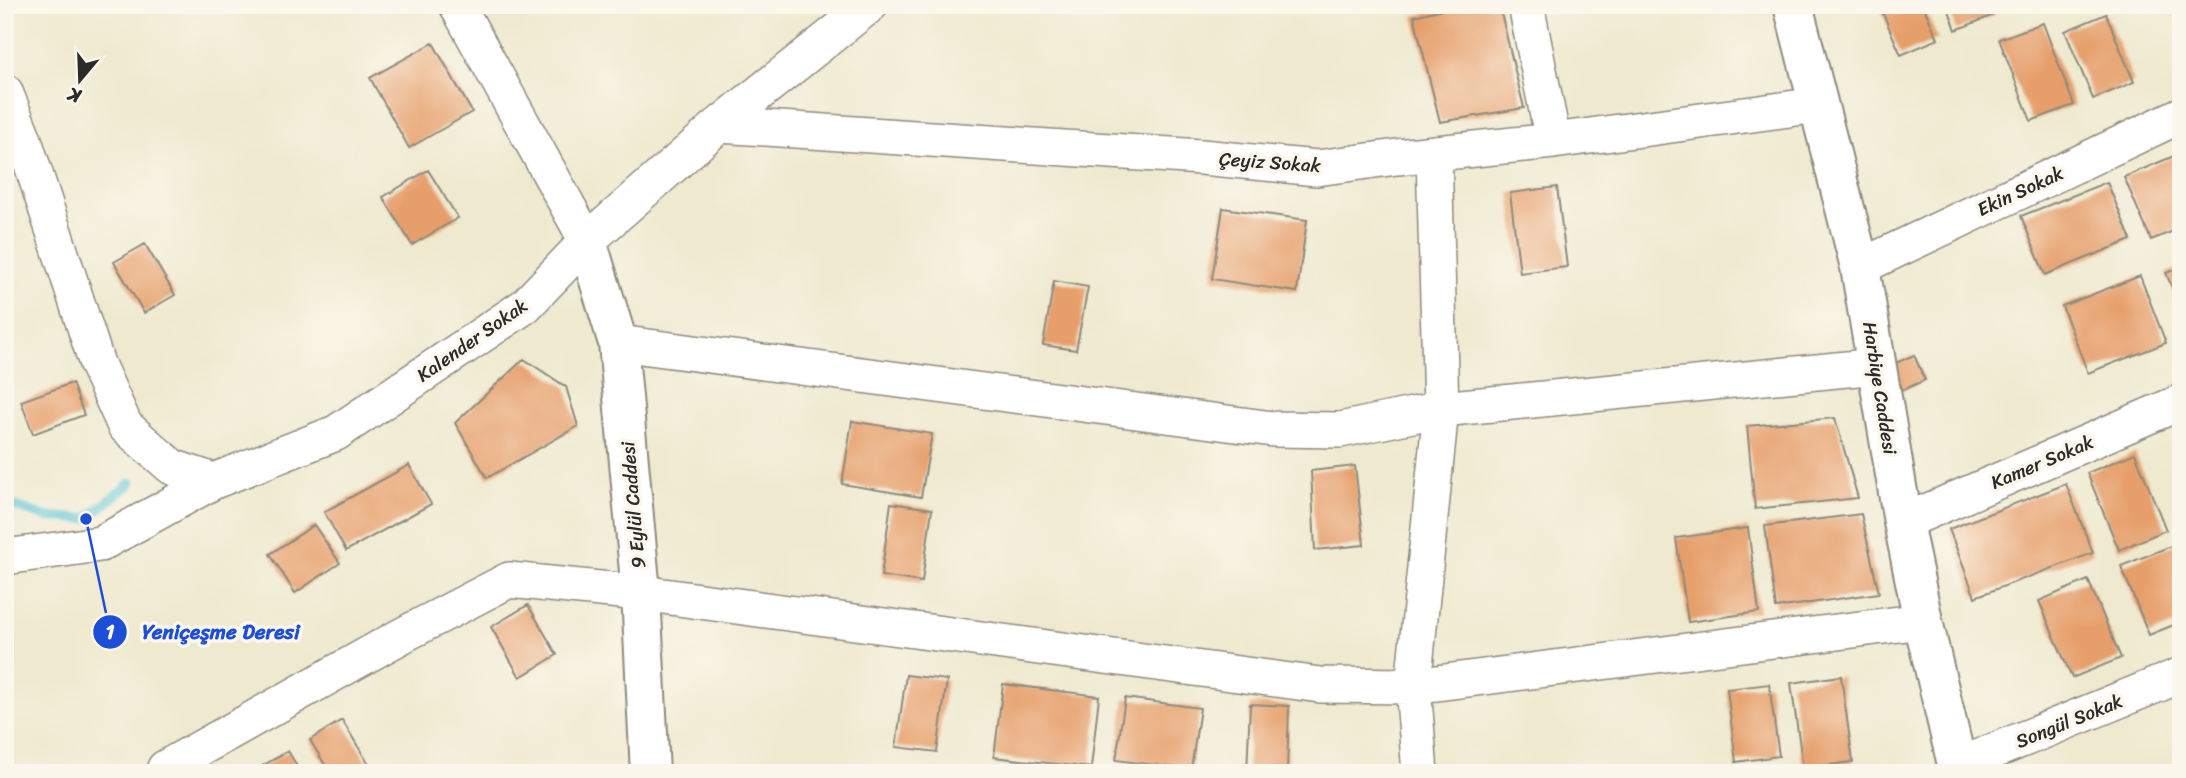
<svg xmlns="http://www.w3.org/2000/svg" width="2186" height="778" font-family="Sriracha,sans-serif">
  <rect width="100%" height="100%" fill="#fbf7ec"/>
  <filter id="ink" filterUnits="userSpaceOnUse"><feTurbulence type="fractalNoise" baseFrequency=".0143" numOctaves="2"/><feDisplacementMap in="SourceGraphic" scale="14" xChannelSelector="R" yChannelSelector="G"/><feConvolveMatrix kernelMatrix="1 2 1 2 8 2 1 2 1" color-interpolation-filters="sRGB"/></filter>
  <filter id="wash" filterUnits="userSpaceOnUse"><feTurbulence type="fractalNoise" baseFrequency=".00686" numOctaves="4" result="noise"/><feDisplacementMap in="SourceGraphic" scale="28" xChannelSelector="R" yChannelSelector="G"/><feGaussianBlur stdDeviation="1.57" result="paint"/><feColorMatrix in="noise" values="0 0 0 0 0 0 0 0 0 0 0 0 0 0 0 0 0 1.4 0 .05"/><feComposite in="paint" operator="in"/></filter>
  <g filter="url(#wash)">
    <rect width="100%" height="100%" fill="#efe9cf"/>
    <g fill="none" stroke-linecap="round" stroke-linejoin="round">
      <path stroke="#59c2d5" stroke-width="10" d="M 5,503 L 47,517 L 86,519 L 131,483"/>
    </g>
    <g id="blocks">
      <path fill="#e69f6b" d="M 1459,5 L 1499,5 L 1524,108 L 1440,122 L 1414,16 Z
        M 1879,5 L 1923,5 L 1938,39 L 1901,55 Z
        M 1947,5 L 1991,5 L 1994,15 L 1956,30 Z
        M 2106,14 L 2134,82 L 2093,99 L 2065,31 Z
        M 2043,23 L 2074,105 L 2031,121 L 1999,39 Z
        M 433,43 L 472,112 L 409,148 L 370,78 Z
        M 2181,153 L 2181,228 L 2151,240 L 2124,177 Z
        M 428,170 L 458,218 L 412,245 L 383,197 Z
        M 2107,182 L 2131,240 L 2045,275 L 2021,216 Z
        M 1557,187 L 1567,267 L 1520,273 L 1510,193 Z
        M 1223,208 L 1307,220 L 1297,292 L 1212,279 Z
        M 145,244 L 175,295 L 144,313 L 114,262 Z
        M 2181,267 L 2181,309 L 2166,273 Z
        M 2140,276 L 2166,343 L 2088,373 L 2062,306 Z
        M 1054,281 L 1088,287 L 1076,350 L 1043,345 Z
        M 1914,355 L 1925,380 L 1903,390 L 1891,365 Z
        M 524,359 L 566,387 L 578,426 L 487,478 L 455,423 Z
        M 72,383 L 84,415 L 33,434 L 21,401 Z
        M 1835,418 L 1858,498 L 1755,509 L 1747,426 Z
        M 852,421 L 932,434 L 921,497 L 842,484 Z
        M 2135,453 L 2166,530 L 2119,550 L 2087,473 Z
        M 409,465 L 431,504 L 346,551 L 324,512 Z
        M 1355,466 L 1364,545 L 1315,550 L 1311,471 Z
        M 2066,484 L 2093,553 L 1975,597 L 1949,529 Z
        M 891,503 L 932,509 L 922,582 L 881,576 Z
        M 1861,514 L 1879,593 L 1776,608 L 1765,526 Z
        M 314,525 L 340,563 L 295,593 L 270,554 Z
        M 1748,528 L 1759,612 L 1688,622 L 1676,538 Z
        M 2181,542 L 2181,622 L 2149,635 L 2121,566 Z
        M 2088,580 L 2121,658 L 2072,678 L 2039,601 Z
        M 528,605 L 557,655 L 520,677 L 491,627 Z
        M 906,675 L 947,680 L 937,752 L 896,747 Z
        M 1841,676 L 1853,762 L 1803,768 L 1791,683 Z
        M 1003,684 L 1099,696 L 1091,768 L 994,757 Z
        M 1769,684 L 1779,756 L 1736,762 L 1727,689 Z
        M 1125,698 L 1200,708 L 1191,770 L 1116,760 Z
        M 1250,704 L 1289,706 L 1287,773 L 1247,773 Z
        M 342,720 L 374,773 L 330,773 L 310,740 Z
        M 288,751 L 301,773 L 250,773 Z"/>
    </g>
  </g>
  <g filter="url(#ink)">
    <use href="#blocks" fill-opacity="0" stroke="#8d8a7d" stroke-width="2"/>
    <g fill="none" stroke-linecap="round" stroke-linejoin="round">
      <g stroke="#8d8a7d" stroke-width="38">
        <path id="minor" d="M 457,5 L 587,241
          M 1526,5 L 1553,141
          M 5,92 L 23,137 L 97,364 L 125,426 L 172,467 L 214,481
          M 719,125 L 1201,157 L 1317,168 L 1397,157 L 1553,141 L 1818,105
          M 1860,267 L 2181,115
          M 618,343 L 1273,429 L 1340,430 L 1441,409 L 1877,366
          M 1903,522 L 2181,402
          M 5,557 L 100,544 L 214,481 L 336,433 L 525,306 L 587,241 L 719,125 L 870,5
          M 1957,766 L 2181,675
          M 165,768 L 403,635 L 509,580 L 641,593 L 1320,685 L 1413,686 L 1923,621
          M 1420,773 L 1413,686 L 1441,409 L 1434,153"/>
      </g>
      <g stroke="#8d8a7d" stroke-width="42">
        <path id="tertiary" d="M 1793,5 L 1860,267 L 1903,522 L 1923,621 L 1959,773
          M 587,241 L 618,343 L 641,593 L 650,773"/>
      </g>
      <use href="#minor" stroke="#fff" stroke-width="35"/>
      <use href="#tertiary" stroke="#fff" stroke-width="38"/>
    </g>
  </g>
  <g text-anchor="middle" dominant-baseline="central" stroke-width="7" stroke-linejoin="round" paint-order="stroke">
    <g font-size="19" fill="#2b2b2b" stroke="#fbf7ec">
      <text transform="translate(1270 162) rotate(4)">Çeyiz Sokak</text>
      <text transform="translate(2020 191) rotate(-25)">Ekin Sokak</text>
      <text transform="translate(472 340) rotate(-35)">Kalender Sokak</text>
      <text transform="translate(1880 388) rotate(81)">Harbiye Caddesi</text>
      <text transform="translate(2042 462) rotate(-23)">Kamer Sokak</text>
      <text transform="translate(633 505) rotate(-95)">9 Eylül Caddesi</text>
      <text transform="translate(2069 721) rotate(-22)">Songül Sokak</text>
    </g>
  </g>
  <path fill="none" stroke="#1d4ed8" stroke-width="2.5" d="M86 519L110 632"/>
  <g fill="#1d4ed8" stroke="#fbf7ec" stroke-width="2.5">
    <circle cx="86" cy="519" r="7"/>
    <circle cx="110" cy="632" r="18"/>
  </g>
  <g font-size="21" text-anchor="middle" font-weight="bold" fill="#fff">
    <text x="110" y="639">1</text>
  </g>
  <g font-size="21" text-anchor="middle" font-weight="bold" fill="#1d4ed8" stroke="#fbf7ec" stroke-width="7" stroke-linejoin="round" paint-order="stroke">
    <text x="221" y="639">Yeniçeşme Deresi</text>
  </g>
  <rect width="2186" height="778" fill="none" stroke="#fbf7ec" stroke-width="28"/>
  <g transform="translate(80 80) rotate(199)" stroke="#fbf7ec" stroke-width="5" paint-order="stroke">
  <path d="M0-5L12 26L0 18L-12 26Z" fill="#2b2b2b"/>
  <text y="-10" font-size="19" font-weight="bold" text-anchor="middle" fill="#2b2b2b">K</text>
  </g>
</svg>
